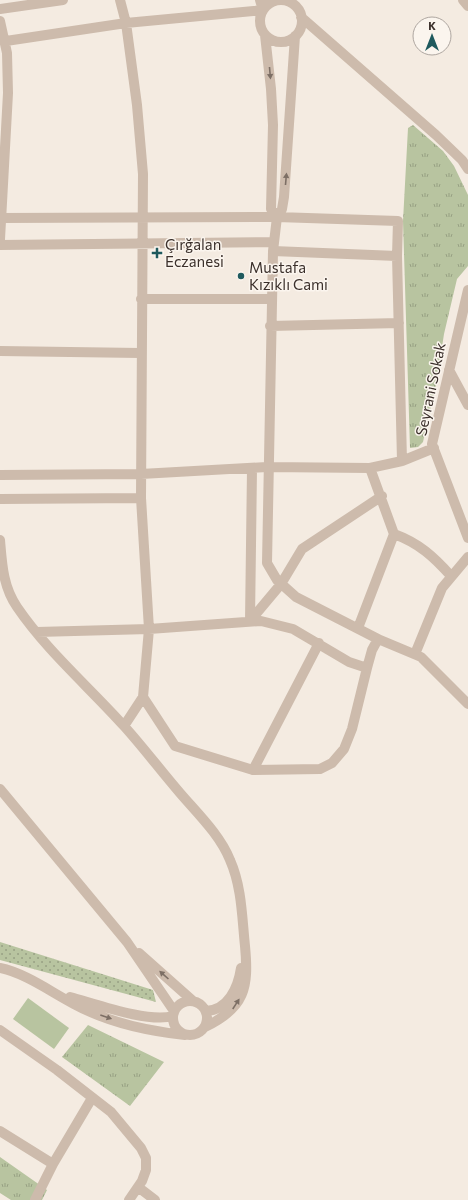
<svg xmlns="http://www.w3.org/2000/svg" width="468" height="1200" font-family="Commissioner,sans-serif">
  <defs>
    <pattern id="grass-dots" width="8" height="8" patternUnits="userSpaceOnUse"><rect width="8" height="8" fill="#b8c4a0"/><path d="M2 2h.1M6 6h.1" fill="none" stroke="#97a083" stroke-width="1.8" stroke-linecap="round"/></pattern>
    <pattern id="park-tufts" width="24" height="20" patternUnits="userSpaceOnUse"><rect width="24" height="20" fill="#b8c4a0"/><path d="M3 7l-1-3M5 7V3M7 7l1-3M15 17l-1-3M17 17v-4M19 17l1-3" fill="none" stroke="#97a083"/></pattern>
  </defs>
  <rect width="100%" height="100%" fill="#f4ebe1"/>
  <path fill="url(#grass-dots)" d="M 0,942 L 153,990 L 156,1002 L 0,960 Z"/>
  <path fill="url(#park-tufts)" d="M 413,125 L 443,151 L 454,166 L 468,195 L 468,266 L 457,279 L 444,334 L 437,380 L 423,442 L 418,447 L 410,448 L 403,221 L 408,128 Z
    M 88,1025 L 164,1062 L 130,1106 L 62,1057 Z
    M 0,1157 L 47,1190 L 42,1200 L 11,1200 L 0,1193 Z"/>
  <path fill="#b8c4a0" d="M 28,998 L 69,1028 L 54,1049 L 13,1019 Z"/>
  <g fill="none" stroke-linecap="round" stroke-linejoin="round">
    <path stroke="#cdbbac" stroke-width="10" d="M 120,0 L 126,23 L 137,105 L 143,174 L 141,498 L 149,629 L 143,697 L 124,726
      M 463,0 L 468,6
      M260 21a21 21 0 1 1 42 0a21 21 0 1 1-42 0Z
      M 0,9 L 63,0
      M 301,17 L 436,135 L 462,160 L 468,169
      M 0,21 L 7,53 L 8,93 L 0,239
      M 265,35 L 271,89 L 273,125 L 271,209 L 277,217
      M 295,36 L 284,197 L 282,209 L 277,217 L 273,251 L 267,563 L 277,580 L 296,597 L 378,639 L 421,657 L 468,704
      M 6,41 L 126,23 L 263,10 L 260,0
      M 1,218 L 277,217 L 398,221 L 397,256 L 402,461
      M 0,245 L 273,242
      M 273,251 L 397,256
      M 468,290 L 432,444 L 468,538
      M 141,299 L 271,299
      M 270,326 L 399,323
      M 0,351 L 140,353
      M 449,370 L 468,405
      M 0,475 L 141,474 L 267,467 L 370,468 L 402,461 L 434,448
      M 0,499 L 141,498
      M 394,534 C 419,543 434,557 451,576
      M 0,540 C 2,564 3,587 17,607 C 47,651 88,686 124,726 C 143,747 161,771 180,793 C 198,814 220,835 230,860 C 242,887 242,918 245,946 C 249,988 245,1008 205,1027
      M 250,621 L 281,584 L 302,549 L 382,496
      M 250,621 L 252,469
      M 358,628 L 394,534 L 370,468
      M 37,632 L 149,629 L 261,621 L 293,629 L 349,662 L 367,668 L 372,650 L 378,639
      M 415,654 L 442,588 L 468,557
      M 143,697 L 175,746 L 253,770 L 320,769 L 332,763 L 344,749 L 352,729 L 367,668
      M 253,770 L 319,643
      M 0,789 L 127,942 L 174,1011
      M 139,953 L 193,1001
      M 0,968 C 25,973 51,992 74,1004 C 107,1022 147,1031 185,1035
      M 70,997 C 96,1004 148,1023 173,1016
      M173 1018a17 17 0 1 1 34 0a17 17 0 1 1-34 0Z
      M 206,1011 C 228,1010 238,988 241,968
      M 0,1030 L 57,1070 L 111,1112 L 141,1148 L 146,1158 L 146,1170 L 142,1181 L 129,1200
      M 0,1131 L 53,1164
      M 138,1187 L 155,1200
      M 35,1200 L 53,1164 L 92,1098"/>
  </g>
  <defs><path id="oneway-solid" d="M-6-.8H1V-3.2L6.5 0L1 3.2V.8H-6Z"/></defs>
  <g fill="#7d6f65">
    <use href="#oneway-solid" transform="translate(270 73) rotate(85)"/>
    <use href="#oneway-solid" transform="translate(286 179) rotate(-85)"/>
    <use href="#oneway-solid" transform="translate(164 975) rotate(-138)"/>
    <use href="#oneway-solid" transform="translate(236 1004) rotate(-57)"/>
    <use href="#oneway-solid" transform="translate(106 1017) rotate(19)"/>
  </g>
  <g fill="#1f5a5e" stroke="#fbf5ee" stroke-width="1.5">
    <path d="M155 247h4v4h4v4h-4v4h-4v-4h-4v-4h4z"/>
    <circle cx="241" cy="276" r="4"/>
  </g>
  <g text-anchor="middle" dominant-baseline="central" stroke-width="3" stroke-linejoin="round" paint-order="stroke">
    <g font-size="15" fill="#3b302b" stroke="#fbf5ee" text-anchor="start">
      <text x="165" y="244">Çırğalan<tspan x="165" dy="17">Eczanesi</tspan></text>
      <text x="249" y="267">Mustafa<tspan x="249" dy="17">Kızıklı Cami</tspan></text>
    </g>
    <g font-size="15" fill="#3b302b" stroke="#fbf5ee">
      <text transform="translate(430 389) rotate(-78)">Seyrani Sokak</text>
    </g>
  </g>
  <g transform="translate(432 36)"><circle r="19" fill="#fbf5ee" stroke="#aea6a0"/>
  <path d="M0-3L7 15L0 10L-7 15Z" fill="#1f5a5e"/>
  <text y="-6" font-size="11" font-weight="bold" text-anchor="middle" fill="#3b302b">K</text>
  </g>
</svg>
